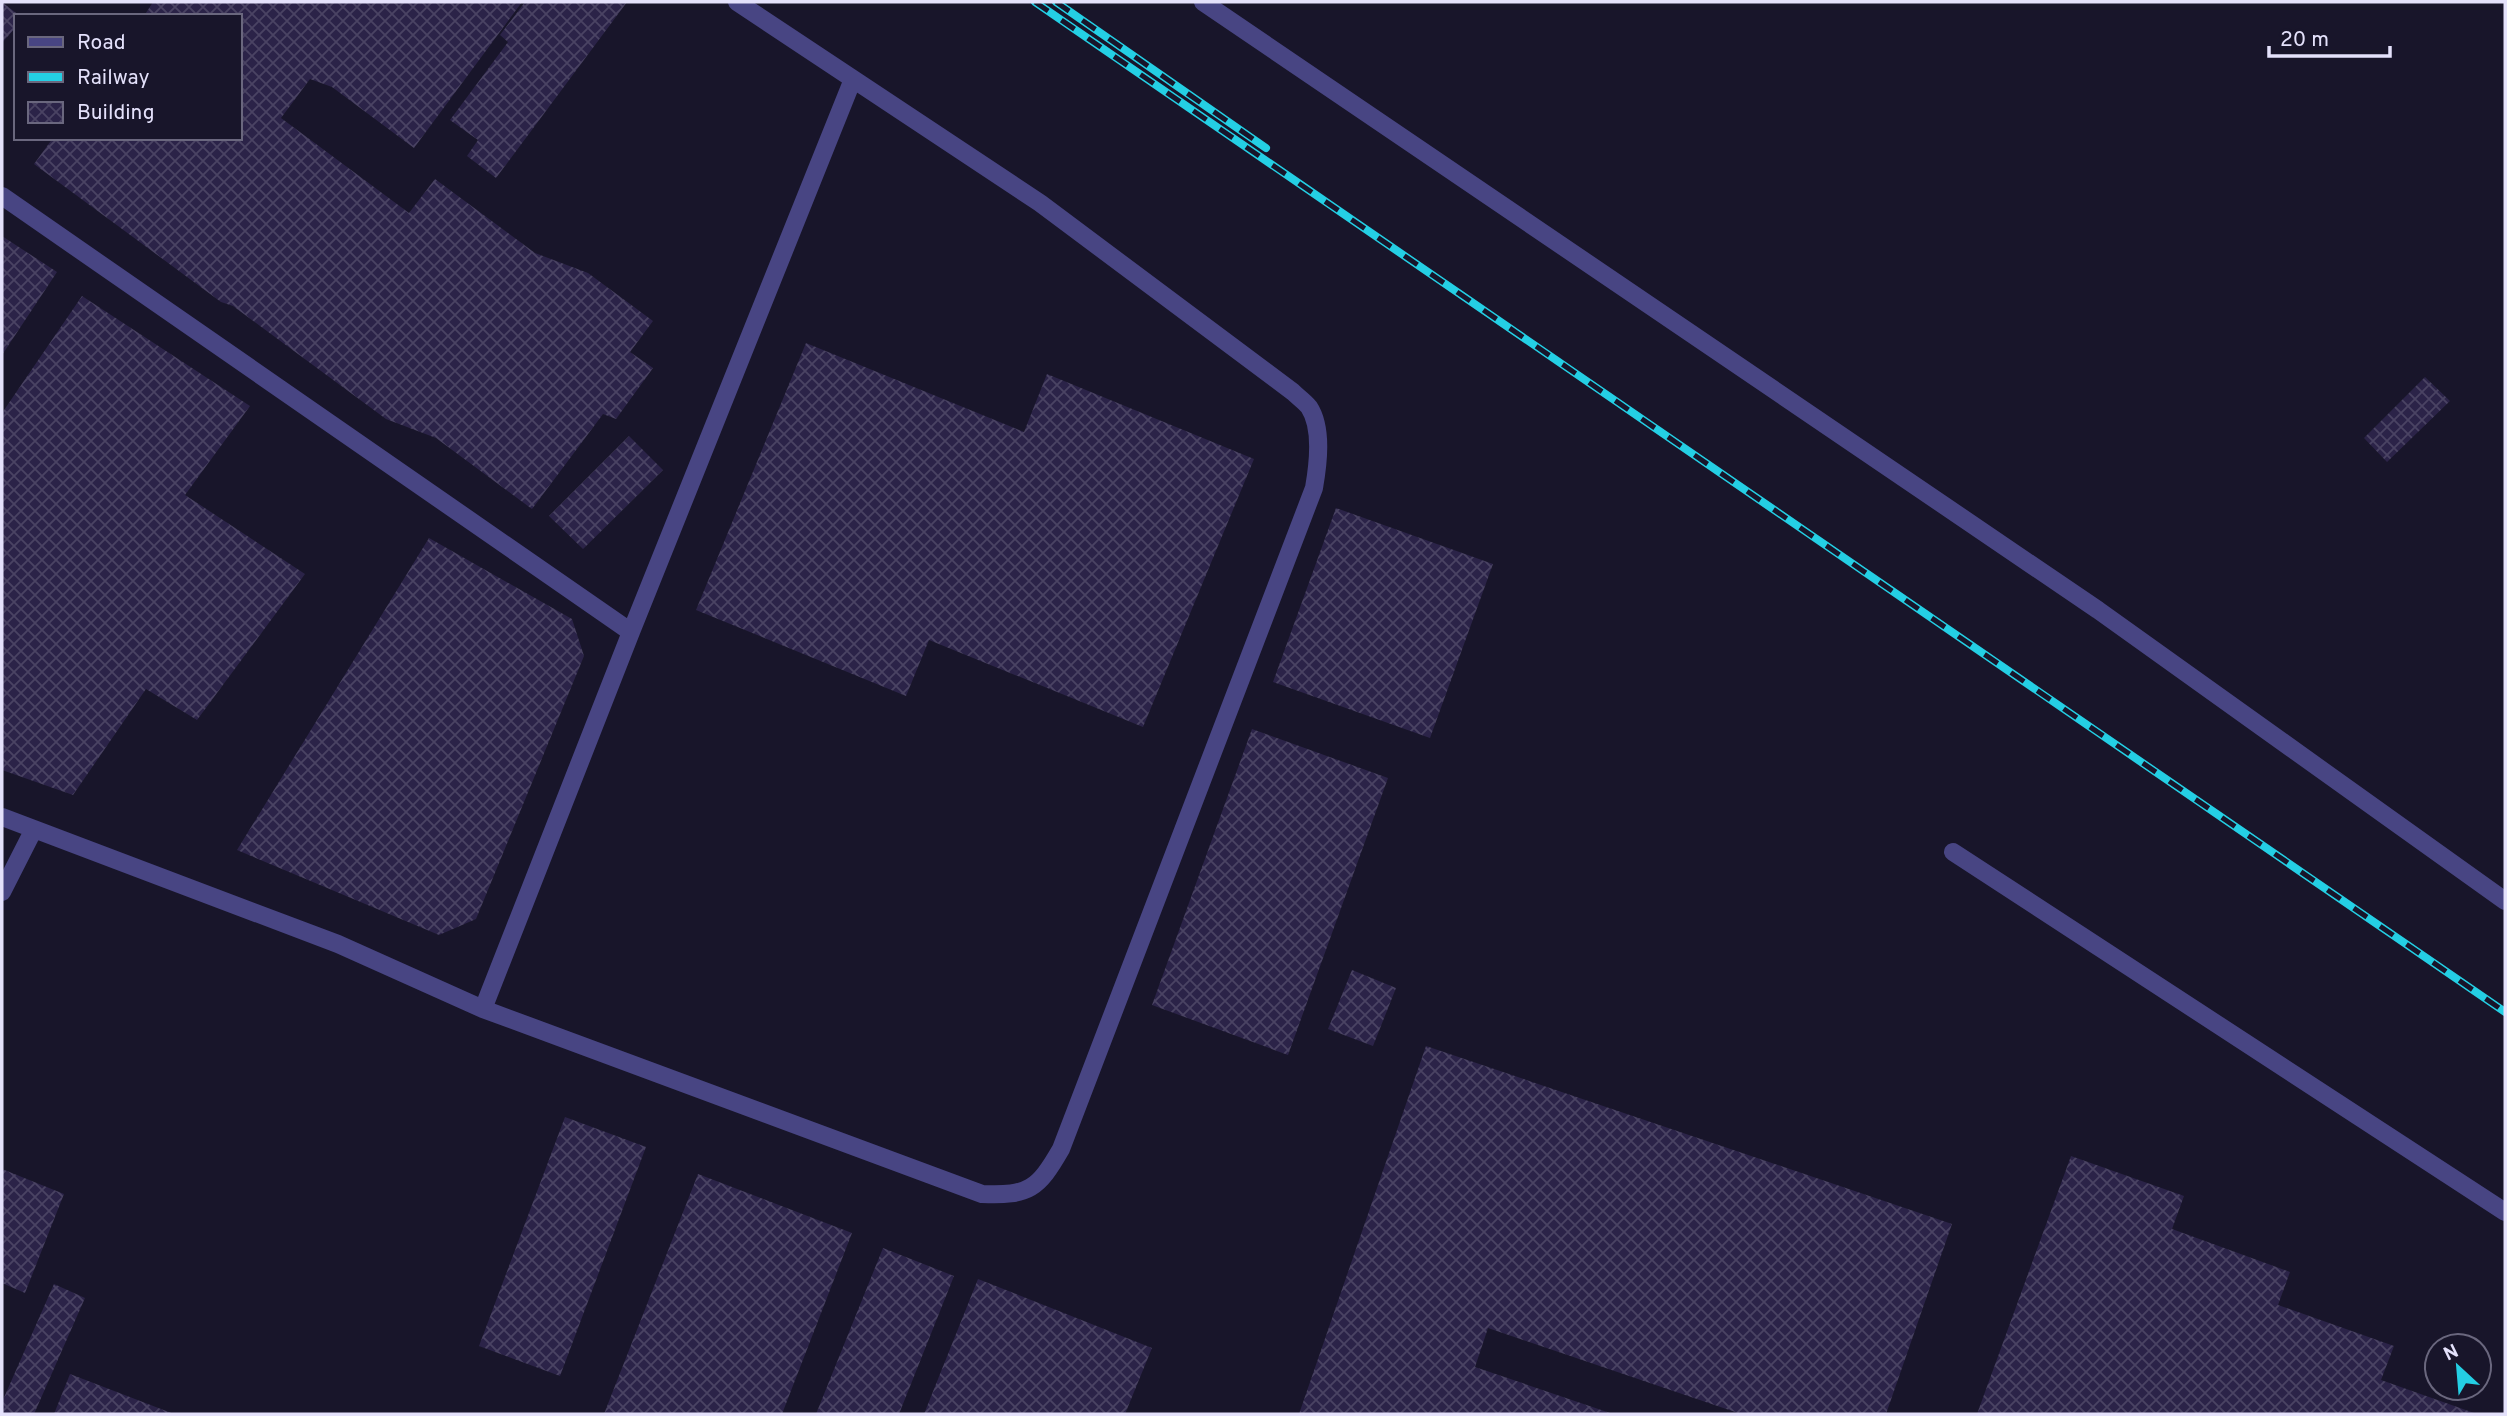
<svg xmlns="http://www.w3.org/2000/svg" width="2507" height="1416" font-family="Overpass,sans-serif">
  <defs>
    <pattern id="building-cross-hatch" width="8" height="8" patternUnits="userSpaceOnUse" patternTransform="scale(1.75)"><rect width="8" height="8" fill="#2b2348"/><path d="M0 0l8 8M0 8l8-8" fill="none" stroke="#4a4363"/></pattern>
  </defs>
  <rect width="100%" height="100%" fill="#18152a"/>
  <path fill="url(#building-cross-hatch)" d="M 2,2 L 20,16 L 16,16 L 16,27 L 2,43 Z
    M 153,2 L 522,2 L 414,148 L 332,87 L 310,79 L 281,118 L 409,213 L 435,179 L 535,253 L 588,273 L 653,321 L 630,352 L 653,368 L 616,419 L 603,414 L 532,509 L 436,438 L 386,419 L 233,306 L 221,302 L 34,164 L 53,138 L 240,138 L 240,16 L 144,16 Z
    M 525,2 L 627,2 L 496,178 L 467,156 L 478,140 L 450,120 L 508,42 L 500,35 Z
    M 2,236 L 57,272 L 2,355 Z
    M 82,296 L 250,406 L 185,495 L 305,574 L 197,720 L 146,689 L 73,795 L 2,770 L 2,413 Z
    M 806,343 L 1024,432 L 1047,374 L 1254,459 L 1143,727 L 929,640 L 906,696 L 696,610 Z
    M 2425,377 L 2450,401 L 2387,462 L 2364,438 Z
    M 629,436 L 663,470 L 583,549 L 549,516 Z
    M 1336,508 L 1493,564 L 1430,738 L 1273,682 Z
    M 429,538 L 572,619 L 584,656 L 476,919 L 439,935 L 237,850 Z
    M 1252,729 L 1388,778 L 1288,1055 L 1152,1005 Z
    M 1352,970 L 1396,988 L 1373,1046 L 1328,1029 Z
    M 1426,1046 L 1952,1224 L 1886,1414 L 1741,1414 L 1488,1328 L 1475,1367 L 1613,1414 L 1299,1414 Z
    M 565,1117 L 646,1147 L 560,1376 L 479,1346 Z
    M 2071,1156 L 2184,1196 L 2172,1229 L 2290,1272 L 2278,1305 L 2394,1346 L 2381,1380 L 2477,1414 L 1977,1414 Z
    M 2,1169 L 64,1194 L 25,1293 L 2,1283 Z
    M 698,1174 L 852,1233 L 782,1414 L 604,1414 Z
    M 883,1248 L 954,1276 L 899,1414 L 816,1414 Z
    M 978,1279 L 1152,1348 L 1125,1414 L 924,1414 Z
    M 54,1284 L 85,1298 L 34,1414 L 2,1414 L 2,1402 Z
    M 70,1374 L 174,1414 L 54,1414 Z"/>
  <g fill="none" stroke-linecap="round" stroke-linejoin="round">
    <path stroke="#484583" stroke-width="18" d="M 1203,2 L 2098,610 L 2505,901
      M 2,196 L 631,632
      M 2,817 L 338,944 L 483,1009 L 982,1194 C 1029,1196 1038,1189 1061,1149 L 1314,488 C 1318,465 1323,428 1309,407 C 1305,402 1298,397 1293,392 L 1040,203 L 737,2
      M 1953,852 L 2505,1212
      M 2,892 L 34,829
      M 483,1009 L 631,632 L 853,79"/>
    <g stroke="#24cfe4" stroke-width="8">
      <path id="rail" d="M 1035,2 L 2505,1012
        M 1056,2 L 1266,148"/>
    </g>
    <use href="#rail" stroke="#18152a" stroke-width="5" stroke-dasharray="16" stroke-linecap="butt"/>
  </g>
  <rect width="2507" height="1416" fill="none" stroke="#e4e1fb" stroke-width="7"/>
  <rect x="14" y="14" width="228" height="126" fill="#18152a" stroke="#6a677e" stroke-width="2"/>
  <rect x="28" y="37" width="35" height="10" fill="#484583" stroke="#6a677e" stroke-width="2"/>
  <text x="77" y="49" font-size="21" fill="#e4e1fb">Road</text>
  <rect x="28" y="72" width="35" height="10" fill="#24cfe4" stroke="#6a677e" stroke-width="2"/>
  <text x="77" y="84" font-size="21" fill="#e4e1fb">Railway</text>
  <rect x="28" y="102" width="35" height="21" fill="url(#building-cross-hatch)" stroke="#6a677e" stroke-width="2"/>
  <text x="77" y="119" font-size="21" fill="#e4e1fb">Building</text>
  <g transform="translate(2458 1367) rotate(334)"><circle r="33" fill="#18152a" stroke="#6a677e" stroke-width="2"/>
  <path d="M0-5L12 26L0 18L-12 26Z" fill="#24cfe4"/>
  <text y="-10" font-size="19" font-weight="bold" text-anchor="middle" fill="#e4e1fb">N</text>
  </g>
  <path d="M2269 46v10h121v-10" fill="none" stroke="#e4e1fb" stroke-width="3.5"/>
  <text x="2280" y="46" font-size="21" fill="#e4e1fb" stroke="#18152a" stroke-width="5" paint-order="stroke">20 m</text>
</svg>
